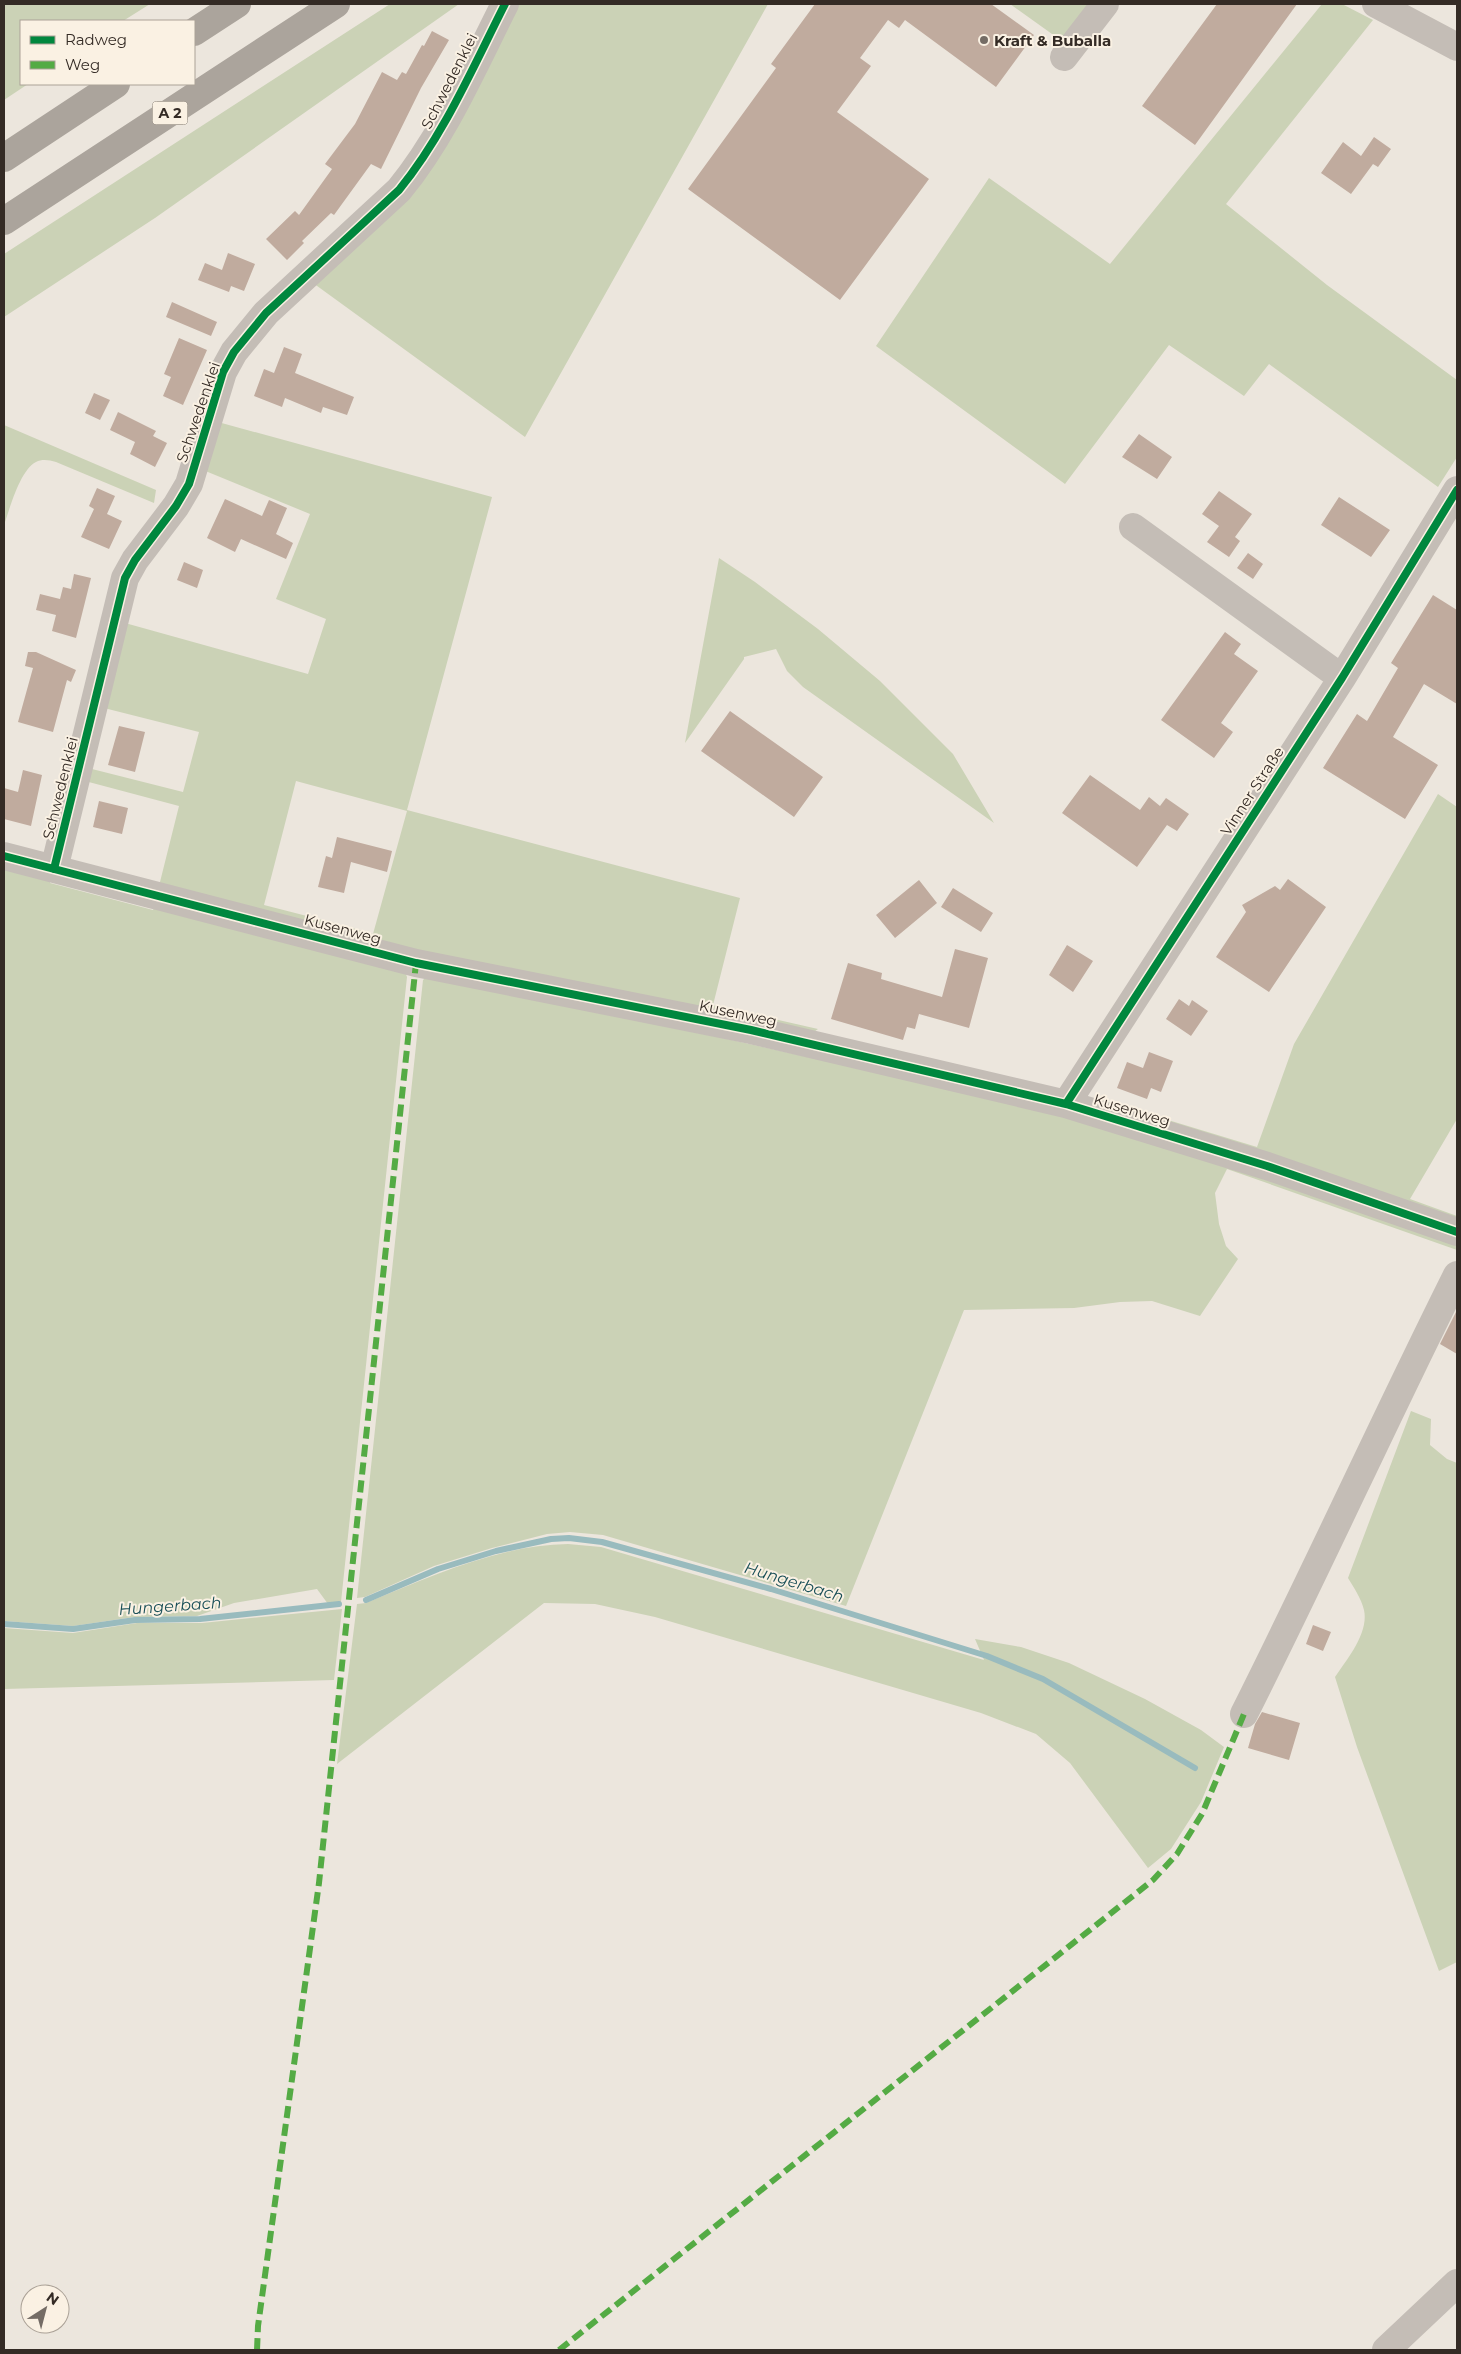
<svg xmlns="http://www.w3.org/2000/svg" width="1461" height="2354" font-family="Montserrat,sans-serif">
  <rect width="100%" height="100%" fill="#ece6dd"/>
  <path fill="#cbd2b6" d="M 4,4 L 150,4 L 123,21 L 21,21 L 21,84 L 28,84 L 4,100 Z
    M 390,4 L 459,4 L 155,218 L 4,317 L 4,254 Z
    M 517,4 L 768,4 L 525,437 L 313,283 L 414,188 Z
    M 1010,4 L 1096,4 L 1066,44 Z
    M 1322,4 L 1342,4 L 1373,20 L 1226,204 L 1327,285 L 1457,380 L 1457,457 L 1438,487 L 1269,364 L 1244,396 L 1169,345 L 1065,484 L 876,346 L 989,178 L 1110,264 Z
    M 218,422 L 492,497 L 407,810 L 740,898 L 713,1005 L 818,1029 L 811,1034 L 531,978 L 350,933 L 352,928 L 373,934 L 407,811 L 296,781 L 264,905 L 338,924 L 328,931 L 159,886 L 179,806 L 85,781 L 88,768 L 183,792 L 199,732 L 104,708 L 125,623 L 308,674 L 326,619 L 276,599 L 310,514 L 203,470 Z
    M 4,425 L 156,490 L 154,503 L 56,462 C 49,460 42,459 36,462 C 20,470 10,508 4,525 Z
    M 719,558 L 755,582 L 818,629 L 880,681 L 953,754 L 994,823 L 803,687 L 787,671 L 776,649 L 744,657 L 744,659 L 685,743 Z
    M 1438,794 L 1457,807 L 1457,1119 L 1410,1199 L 1457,1216 L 1457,1223 L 1104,1108 L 1099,1099 L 1257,1147 L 1294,1044 Z
    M 4,866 L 51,878 L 50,883 L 153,910 L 156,903 L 405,972 L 407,977 L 341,1602 L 328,1604 L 317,1589 L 234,1603 L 197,1616 L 134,1617 L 73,1626 L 4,1621 Z
    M 426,977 L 523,993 L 1092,1121 L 1457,1242 L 1457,1250 L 1227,1169 L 1215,1193 L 1219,1224 L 1226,1246 L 1238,1259 L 1200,1316 L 1152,1301 L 1120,1302 L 1074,1308 L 964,1310 L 846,1606 L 603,1535 L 570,1532 L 547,1534 L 492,1548 L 434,1566 L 365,1597 L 357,1598 L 423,980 Z
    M 1411,1411 L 1431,1419 L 1430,1445 L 1447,1459 L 1457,1463 L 1457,1962 L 1439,1971 L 1357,1747 L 1335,1677 C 1347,1659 1369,1633 1364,1610 C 1361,1598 1354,1588 1348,1578 Z
    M 568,1544 L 601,1547 L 984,1660 L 975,1639 L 1021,1647 L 1069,1663 L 1145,1699 L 1201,1730 L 1224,1747 L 1201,1802 L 1171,1849 L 1148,1868 L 1070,1763 L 1036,1734 L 981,1713 L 655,1617 L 595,1604 L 544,1603 L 337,1764 L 357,1604 L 366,1603 C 430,1577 498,1545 568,1544 Z
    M 342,1609 L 334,1680 L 4,1689 L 4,1628 L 73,1633 L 137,1623 L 202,1623 Z"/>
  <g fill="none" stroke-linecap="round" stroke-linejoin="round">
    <path stroke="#99bbbe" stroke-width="6" d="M 366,1600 L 438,1569 L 496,1551 L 551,1539 L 569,1538 L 602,1542 L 771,1589 L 987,1656 L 1043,1679 L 1195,1768
      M 4,1624 L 73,1629 L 135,1620 L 200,1619 L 339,1604"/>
  </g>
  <path fill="#c0ab9e" d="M 815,4 L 991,4 L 1034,35 L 996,87 L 905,20 L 899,28 L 888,20 L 860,58 L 871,66 L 837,112 L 929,179 L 840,300 L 688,189 L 776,68 L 771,64 Z
    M 1217,4 L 1297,4 L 1195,145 L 1142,106 Z
    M 432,31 L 449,40 L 421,88 L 381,169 L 371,164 L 334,215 L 331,213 L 302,241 L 304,243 L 287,260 L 266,239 L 295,211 L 299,215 L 332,169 L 325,164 L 355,124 L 382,72 L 397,80 L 402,72 L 406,74 L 422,45 L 424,46 Z
    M 1374,137 L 1391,149 L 1378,167 L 1373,164 L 1351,194 L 1321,173 L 1343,142 L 1361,156 Z
    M 228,253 L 255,264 L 244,291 L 231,286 L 229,292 L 198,280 L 205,263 L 222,270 Z
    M 172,302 L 217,322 L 211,336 L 166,317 Z
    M 179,338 L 207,350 L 183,405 L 163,396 L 171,377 L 164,374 Z
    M 284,347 L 302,354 L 295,373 L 354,397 L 347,415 L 323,407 L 321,413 L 285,398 L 282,407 L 254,396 L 264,369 L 274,373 Z
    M 94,393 L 110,400 L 100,420 L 85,413 Z
    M 118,412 L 156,431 L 153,436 L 167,443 L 155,467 L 130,454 L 135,442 L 110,430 Z
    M 1139,434 L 1172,457 L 1157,479 L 1122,457 Z
    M 97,488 L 115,496 L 107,514 L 122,521 L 109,549 L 81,537 L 94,509 L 89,506 Z
    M 1219,491 L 1252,514 L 1235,537 L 1240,541 L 1229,557 L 1207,542 L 1219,526 L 1202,514 Z
    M 1339,497 L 1390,530 L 1371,557 L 1321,525 Z
    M 225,499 L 262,516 L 269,500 L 287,508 L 276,534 L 293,543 L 286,559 L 241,539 L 235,552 L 207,538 Z
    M 1248,553 L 1263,564 L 1253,579 L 1237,568 Z
    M 184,562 L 203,570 L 197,588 L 177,580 Z
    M 74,574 L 91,578 L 76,638 L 52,631 L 56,615 L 36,610 L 40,594 L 60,599 L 63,587 L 71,589 Z
    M 1433,595 L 1457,610 L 1457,704 L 1424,684 L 1393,737 L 1438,765 L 1405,819 L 1323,768 L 1357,714 L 1367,721 L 1398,668 L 1391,663 Z
    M 1225,632 L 1241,644 L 1234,654 L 1258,671 L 1221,723 L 1233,732 L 1214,758 L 1161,720 Z
    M 28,652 L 36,652 L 76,670 L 71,682 L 67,680 L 53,732 L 18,722 L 33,668 L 25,666 Z
    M 730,711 L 823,777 L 794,817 L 701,751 Z
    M 119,726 L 145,732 L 135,772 L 108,765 Z
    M 23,770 L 42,775 L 31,826 L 4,819 L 4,788 L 18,792 Z
    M 1090,775 L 1140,810 L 1149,797 L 1160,806 L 1166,798 L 1189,814 L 1177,831 L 1167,825 L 1137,867 L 1062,813 Z
    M 99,801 L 128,808 L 122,834 L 93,827 Z
    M 337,837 L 392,851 L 387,872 L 351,862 L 344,893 L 318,887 L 326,856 L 332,858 Z
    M 1288,879 L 1326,907 L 1269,992 L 1216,957 L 1246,912 L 1242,905 L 1275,886 L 1280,890 Z
    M 919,880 L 937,903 L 895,938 L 876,915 Z
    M 953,888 L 993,913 L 981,932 L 941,907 Z
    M 1067,945 L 1093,961 L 1073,992 L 1049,975 Z
    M 955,949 L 988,958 L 969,1028 L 919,1014 L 915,1029 L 907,1027 L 903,1040 L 831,1019 L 848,963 L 882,973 L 881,979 L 942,997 Z
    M 1179,999 L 1189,1006 L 1192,1000 L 1208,1011 L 1191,1036 L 1166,1019 Z
    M 1149,1052 L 1173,1061 L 1161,1092 L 1151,1088 L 1147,1099 L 1117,1088 L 1127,1062 L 1143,1068 Z
    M 1457,1310 L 1457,1354 L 1440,1344 Z
    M 1313,1625 L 1331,1632 L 1323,1651 L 1306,1644 Z
    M 1262,1712 L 1300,1723 L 1289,1760 L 1248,1748 L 1255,1724 Z"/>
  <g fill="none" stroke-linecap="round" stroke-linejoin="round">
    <path stroke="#c4bdb6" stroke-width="28" d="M 1376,4 L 1457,47
      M 1064,57 L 1105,4
      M 1133,527 L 1342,678
      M 4,856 L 416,963 L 751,1030 L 1066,1104 L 1267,1166 L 1457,1232
      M 54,869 L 125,578 L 135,560 L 176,506 L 189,484 L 223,372 L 234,352 L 266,313 L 399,190 C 444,135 473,67 505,4
      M 1066,1104 L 1342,678 L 1457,490
      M 1244,1714 C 1317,1569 1384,1421 1457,1275
      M 1386,2350 L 1457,2283"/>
    <path stroke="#aba49c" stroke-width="28" d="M 194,32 L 237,4
      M 4,158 L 116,84
      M 4,221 L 336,4"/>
    <path stroke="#54ab44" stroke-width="6" stroke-dasharray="12 6" stroke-linecap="butt" d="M 257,2350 L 258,2326 L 319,1883 L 416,963
      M 559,2350 L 1153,1880 L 1177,1854 L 1202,1814 L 1244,1714"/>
    <g stroke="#faf1e3" stroke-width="11">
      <path id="cycleway" d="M 4,856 L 416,963 L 751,1030 L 1066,1104 L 1267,1166 L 1457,1232
        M 54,869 L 125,578 L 135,560 L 176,506 L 189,484 L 223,372 L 234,352 L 266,313 L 399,190 C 444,135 473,67 505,4
        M 1066,1104 L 1342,678 L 1457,490"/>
    </g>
    <use href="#cycleway" stroke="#00873e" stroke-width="8"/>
  </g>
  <circle fill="#746c65" stroke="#faf1e3" stroke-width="2" cx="984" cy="40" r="5"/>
  <g text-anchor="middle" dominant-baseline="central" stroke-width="4" stroke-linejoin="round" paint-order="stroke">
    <rect fill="#faf1e3" stroke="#6f665e" stroke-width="1" x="152.5" y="101.5" width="35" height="23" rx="4"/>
    <g font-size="14" font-weight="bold" fill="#342b25">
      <text x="170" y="113">A 2</text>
    </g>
    <g font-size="15" font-weight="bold" fill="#342b25" stroke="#faf1e3" text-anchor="start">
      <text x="994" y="40">Kraft &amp; Buballa</text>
    </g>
    <g font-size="15" fill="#342b25" stroke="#faf1e3">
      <text transform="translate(449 81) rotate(-63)">Schwedenklei</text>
      <text transform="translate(198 412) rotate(-71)">Schwedenklei</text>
      <text transform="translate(60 788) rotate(-76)">Schwedenklei</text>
      <text transform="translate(1252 791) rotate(-57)">Vinner Straße</text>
      <text transform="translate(343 929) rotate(15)">Kusenweg</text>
      <text transform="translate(738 1013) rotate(12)">Kusenweg</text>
      <text transform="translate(1132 1110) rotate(17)">Kusenweg</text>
    </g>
    <g font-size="16" font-style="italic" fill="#194f57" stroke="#faf1e3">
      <text transform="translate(794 1582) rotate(17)">Hungerbach</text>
      <text transform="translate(170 1606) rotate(-4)">Hungerbach</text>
    </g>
  </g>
  <rect width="1461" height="2354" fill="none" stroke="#342b25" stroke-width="10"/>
  <rect x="20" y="20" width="175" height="65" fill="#faf1e3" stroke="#aba297"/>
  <rect x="30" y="36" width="25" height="8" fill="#00873e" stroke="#aba297"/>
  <text x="65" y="45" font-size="15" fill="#342b25">Radweg</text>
  <rect x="30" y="61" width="25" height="8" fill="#54ab44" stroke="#aba297"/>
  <text x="65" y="70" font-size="15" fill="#342b25">Weg</text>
  <g transform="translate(45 2309) rotate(36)"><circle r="24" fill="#faf1e3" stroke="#aba297"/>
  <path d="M0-4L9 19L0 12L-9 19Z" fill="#746c65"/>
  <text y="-8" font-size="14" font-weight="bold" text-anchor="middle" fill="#342b25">N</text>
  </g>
</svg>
